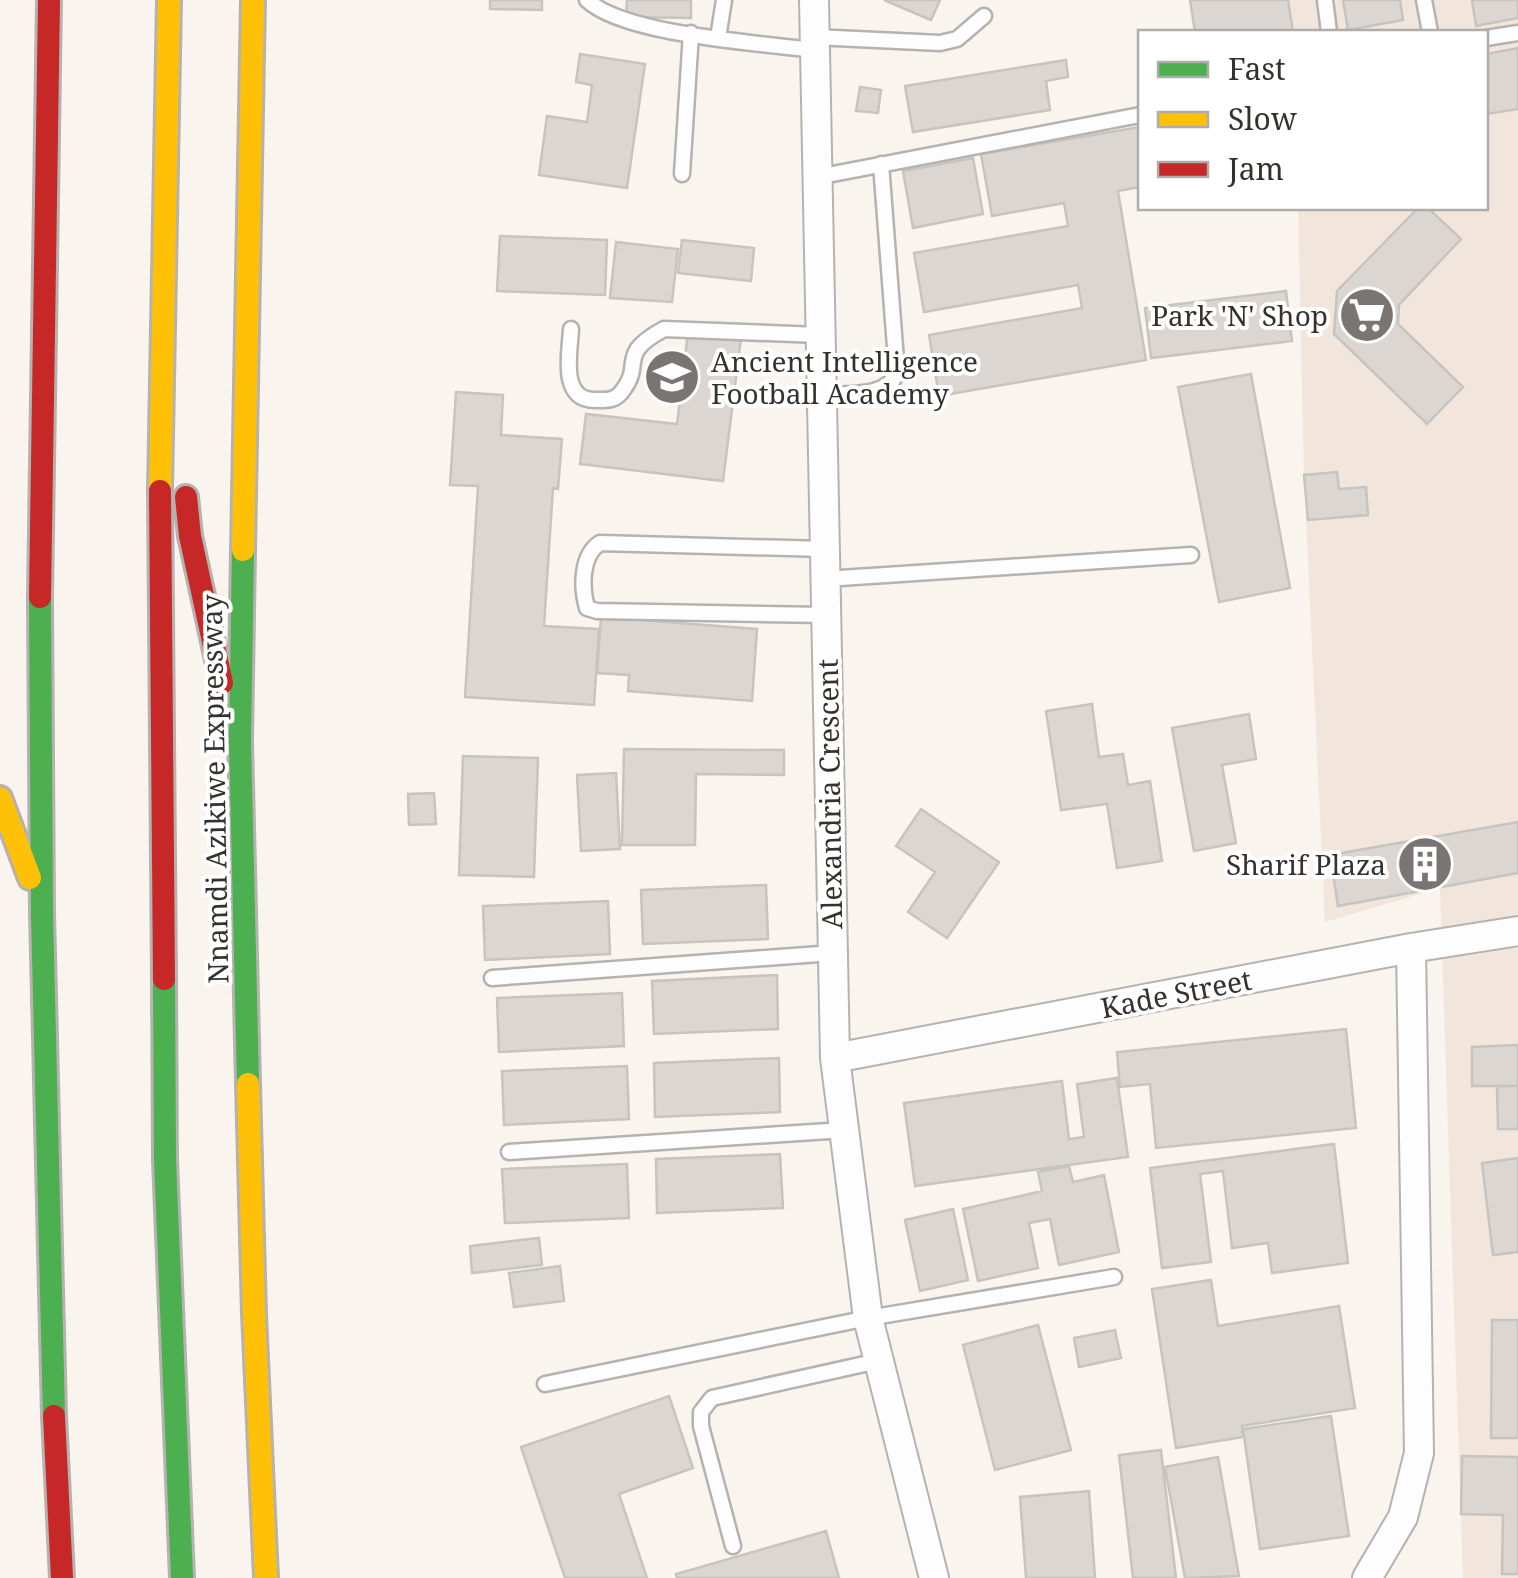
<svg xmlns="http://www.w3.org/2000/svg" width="1518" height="1578" font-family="'Noto Serif',serif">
  <rect width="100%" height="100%" fill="#faf4ef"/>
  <path fill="#f1e5dc" d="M 1289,0 L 1518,0 L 1518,1578 L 1463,1578 L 1440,888 L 1325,922 L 1304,475 L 1298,208 L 1486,208 L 1486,32 L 1291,32 Z"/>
  <path fill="#dbd6d2" stroke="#c7c3bf" stroke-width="2.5" d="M 490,0 L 542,0 L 542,10 L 490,9 Z
    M 627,0 L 691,0 L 691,18 L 626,17 Z
    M 884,0 L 940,0 L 931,20 Z
    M 1190,0 L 1288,0 L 1293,32 L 1195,32 Z
    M 1343,0 L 1400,0 L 1403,20 L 1348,30 Z
    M 1472,0 L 1518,0 L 1518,18 L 1476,26 Z
    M 1518,48 L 1518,109 L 1486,114 L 1486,54 Z
    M 580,54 L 645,64 L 627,188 L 539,175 L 547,116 L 587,122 L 592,85 L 576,82 Z
    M 1066,60 L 1068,77 L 1046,81 L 1050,110 L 913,132 L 905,86 Z
    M 860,87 L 881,90 L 878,113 L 856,111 Z
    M 1140,127 L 1140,187 L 1118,191 L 1146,360 L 939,396 L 929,335 L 1082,308 L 1078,285 L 924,312 L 914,253 L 1068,226 L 1064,203 L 992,216 L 981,154 Z
    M 973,158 L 983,214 L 913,228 L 903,171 Z
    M 1418,208 L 1428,208 L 1461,239 L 1399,305 L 1398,324 L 1463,387 L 1427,424 L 1334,334 L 1337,291 Z
    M 500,236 L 607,240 L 605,295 L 497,291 Z
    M 682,240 L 754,248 L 751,281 L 678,273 Z
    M 616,242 L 678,249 L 672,302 L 610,298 Z
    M 1286,291 L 1292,341 L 1151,358 L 1145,308 Z
    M 688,332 L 741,338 L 723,481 L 580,464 L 586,414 L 677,424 Z
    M 1251,374 L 1290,588 L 1219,602 L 1178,387 Z
    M 456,392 L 503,395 L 501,435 L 562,439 L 558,489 L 553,488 L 544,626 L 599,629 L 594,705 L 465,697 L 478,486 L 450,485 Z
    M 1337,472 L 1339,489 L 1366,487 L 1368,515 L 1308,520 L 1304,475 Z
    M 601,617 L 757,629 L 752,701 L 628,691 L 629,675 L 597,673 Z
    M 1092,704 L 1099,757 L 1123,754 L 1128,785 L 1150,781 L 1162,861 L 1117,868 L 1107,804 L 1061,810 L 1046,711 Z
    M 1249,714 L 1256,759 L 1222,765 L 1236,843 L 1194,851 L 1172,728 Z
    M 624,749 L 784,750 L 784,775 L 696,774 L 695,845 L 622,845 Z
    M 463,756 L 538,758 L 534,877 L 459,875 Z
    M 616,773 L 620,849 L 581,851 L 577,775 Z
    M 434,793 L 436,824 L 409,825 L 408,794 Z
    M 921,809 L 999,862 L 947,938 L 908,912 L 935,872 L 896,846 Z
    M 1518,822 L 1518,873 L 1338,906 L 1330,855 Z
    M 766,885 L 768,939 L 643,944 L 641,890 Z
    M 608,901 L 610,954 L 485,960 L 483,906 Z
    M 777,975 L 778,1029 L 654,1034 L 652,981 Z
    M 622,993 L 624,1046 L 499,1052 L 497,998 Z
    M 1346,1029 L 1356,1128 L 1156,1148 L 1150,1084 L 1120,1087 L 1117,1052 Z
    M 1518,1045 L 1518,1086 L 1472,1086 L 1472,1047 Z
    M 779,1058 L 780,1112 L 655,1117 L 654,1063 Z
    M 627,1066 L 629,1119 L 504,1125 L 502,1071 Z
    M 1117,1078 L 1128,1157 L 915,1186 L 904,1103 L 1062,1081 L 1069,1139 L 1084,1137 L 1077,1084 Z
    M 1497,1086 L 1518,1086 L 1518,1129 L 1498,1129 Z
    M 1334,1144 L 1348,1263 L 1272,1273 L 1268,1243 L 1232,1248 L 1223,1171 L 1200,1174 L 1211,1262 L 1162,1268 L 1150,1168 Z
    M 780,1154 L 783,1208 L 657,1213 L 656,1159 Z
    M 1518,1158 L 1518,1252 L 1493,1255 L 1482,1163 Z
    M 627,1164 L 629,1218 L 505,1223 L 502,1169 Z
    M 1069,1166 L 1073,1182 L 1104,1175 L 1119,1252 L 1059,1265 L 1050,1219 L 1029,1223 L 1038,1268 L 978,1281 L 963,1209 L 1042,1191 L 1038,1172 Z
    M 953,1209 L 968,1280 L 920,1291 L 905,1220 Z
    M 539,1238 L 542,1265 L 472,1273 L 470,1246 Z
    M 560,1266 L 564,1301 L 514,1307 L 509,1273 Z
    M 1211,1280 L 1218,1326 L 1339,1306 L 1355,1408 L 1242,1426 L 1243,1437 L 1176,1448 L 1152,1289 Z
    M 1492,1320 L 1518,1320 L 1518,1438 L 1491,1438 Z
    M 1038,1325 L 1071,1450 L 995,1470 L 963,1345 Z
    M 1115,1330 L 1121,1358 L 1079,1367 L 1074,1338 Z
    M 669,1396 L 693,1468 L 619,1494 L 647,1578 L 565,1578 L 521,1447 Z
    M 1331,1416 L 1349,1536 L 1260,1549 L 1243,1429 Z
    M 1161,1450 L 1176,1578 L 1133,1578 L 1119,1455 Z
    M 1462,1456 L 1518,1457 L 1518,1574 L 1502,1574 L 1503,1515 L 1461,1514 Z
    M 1218,1457 L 1239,1576 L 1185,1578 L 1165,1467 Z
    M 1089,1491 L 1095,1578 L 1026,1578 L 1020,1497 Z
    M 826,1531 L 839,1578 L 677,1578 L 676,1574 Z"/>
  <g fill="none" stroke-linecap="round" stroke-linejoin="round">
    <g stroke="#b6b2af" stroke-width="19">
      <path id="lane" d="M 587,0 C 624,35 760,43 813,50
        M 1325,0 L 1329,32
        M 1424,0 L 1430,32
        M 814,37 L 940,43 L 957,39 L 984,16
        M 718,38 L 724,0
        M 1486,38 L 1518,33
        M 682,174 L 691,33
        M 817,177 L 1140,115
        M 571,329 C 570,352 559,400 595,400 C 607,400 616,401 623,390 C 644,363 616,355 664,329 L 819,335
        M 821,395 C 845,393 886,399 897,373 L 881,164
        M 824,549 L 600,543 C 581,555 581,587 587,608 L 597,611 L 826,615
        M 825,579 L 1191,555
        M 492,978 L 833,953
        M 509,1152 L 844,1130
        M 545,1384 L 868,1318 L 1114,1277
        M 733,1546 L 701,1426 L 701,1412 L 712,1398 L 878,1361"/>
    </g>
    <g stroke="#b6b2af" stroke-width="32">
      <path id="street" d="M 814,0 L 835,1058 L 868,1318 L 934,1578
        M 835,1058 L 1411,948 L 1518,931
        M 1367,1578 L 1403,1517 L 1419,1453 L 1411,948"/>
    </g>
    <g stroke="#b6b2af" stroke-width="28">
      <path id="fast" d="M 243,550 L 240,741 L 248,1084
        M 40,597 L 42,912 L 54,1416
        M 164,979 L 165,1160 L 182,1578"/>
    </g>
    <g stroke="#b6b2af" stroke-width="28">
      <path id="slow" d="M 160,491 L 169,0
        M 243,550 L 253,0
        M 0,798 L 30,878
        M 248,1084 L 254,1314 L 266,1578"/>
    </g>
    <g stroke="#b6b2af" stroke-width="28">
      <path id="jam" d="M 160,491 L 164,979
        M 186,497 L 190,536 L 222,683
        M 40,597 L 49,0
        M 54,1416 L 62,1578"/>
    </g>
    <use href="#lane" stroke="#fefdfd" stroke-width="14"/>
    <use href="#street" stroke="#fefdfd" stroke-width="28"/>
    <use href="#fast" stroke="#4caf50" stroke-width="22"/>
    <use href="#slow" stroke="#ffc107" stroke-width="22"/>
    <use href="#jam" stroke="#c62828" stroke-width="22"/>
  </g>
  <defs>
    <g id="supermarket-disc" transform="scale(2.875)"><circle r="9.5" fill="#7a7572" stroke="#fff"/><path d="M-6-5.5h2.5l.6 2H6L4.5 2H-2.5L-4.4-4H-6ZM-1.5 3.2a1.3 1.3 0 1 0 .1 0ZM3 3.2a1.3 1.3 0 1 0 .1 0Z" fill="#fff"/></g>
    <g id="school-disc" transform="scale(2.875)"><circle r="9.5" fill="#7a7572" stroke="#fff"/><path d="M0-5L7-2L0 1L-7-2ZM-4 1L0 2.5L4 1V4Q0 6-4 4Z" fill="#fff"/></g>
    <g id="building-disc" transform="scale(2.875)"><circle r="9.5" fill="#7a7572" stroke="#fff"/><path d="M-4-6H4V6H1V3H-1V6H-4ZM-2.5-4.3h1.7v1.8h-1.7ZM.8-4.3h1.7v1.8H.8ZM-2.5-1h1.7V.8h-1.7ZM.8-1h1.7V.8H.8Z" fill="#fff"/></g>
  </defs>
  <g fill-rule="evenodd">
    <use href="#supermarket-disc" x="1367" y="315"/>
    <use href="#school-disc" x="672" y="377"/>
    <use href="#building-disc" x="1425" y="864"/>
  </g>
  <g text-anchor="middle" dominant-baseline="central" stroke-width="8" stroke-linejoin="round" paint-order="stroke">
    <g font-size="28" fill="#35312e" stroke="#fff" text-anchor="end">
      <text x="1328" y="315">Park 'N' Shop</text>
      <text x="711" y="361" text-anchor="start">Ancient Intelligence<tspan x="711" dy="32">Football Academy</tspan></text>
      <text x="1386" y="864">Sharif Plaza</text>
    </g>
    <g font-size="28" fill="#35312e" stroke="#fff">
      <text transform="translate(214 789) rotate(-91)">Nnamdi Azikiwe Expressway</text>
      <text transform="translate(829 794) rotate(-91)">Alexandria Crescent</text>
      <text transform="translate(1176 993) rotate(-11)">Kade Street</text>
    </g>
  </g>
  <rect x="1138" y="30" width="350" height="180" fill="#ffffff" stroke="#aeadab" stroke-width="2.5"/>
  <rect x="1158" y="62" width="50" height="15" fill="#4caf50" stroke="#aeadab" stroke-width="2.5"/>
  <text x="1228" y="80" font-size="30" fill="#35312e">Fast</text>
  <rect x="1158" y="112" width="50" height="15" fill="#ffc107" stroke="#aeadab" stroke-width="2.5"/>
  <text x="1228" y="130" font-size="30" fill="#35312e">Slow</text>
  <rect x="1158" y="162" width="50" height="15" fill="#c62828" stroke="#aeadab" stroke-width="2.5"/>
  <text x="1228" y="180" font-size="30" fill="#35312e">Jam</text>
</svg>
